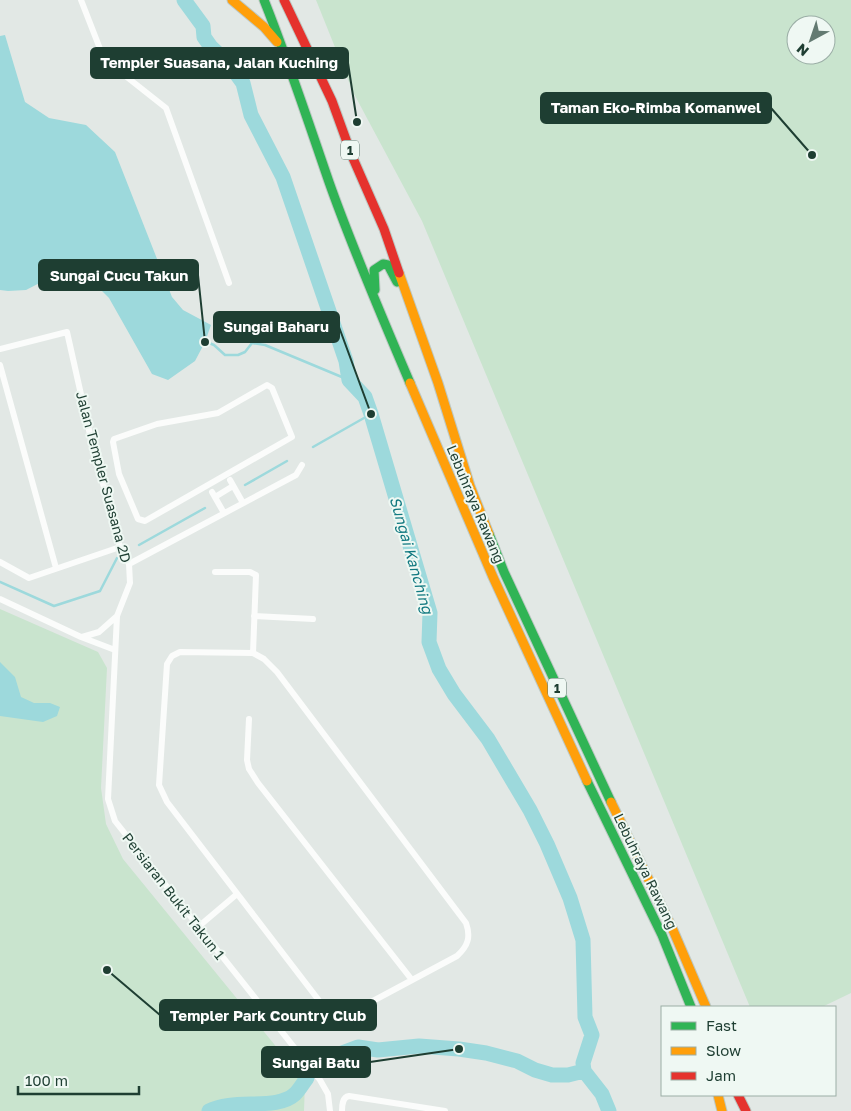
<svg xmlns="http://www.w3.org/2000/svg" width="851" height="1111" font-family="'Golos Text',sans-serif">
  <rect width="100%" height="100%" fill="#e2e8e5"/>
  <path fill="#c9e4ce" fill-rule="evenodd" d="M 316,0 L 851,0 L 851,993 L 822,1007 L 750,1007 L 422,221 L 353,92 ZM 796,25 L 826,25 L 826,55 L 796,55 Z
    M 0,609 L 98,652 L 107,668 L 101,788 L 106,824 L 123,859 L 305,1082 L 304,1111 L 0,1111 Z"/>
  <path fill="#9dd9dc" d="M 5,35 L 25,102 L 49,118 L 86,125 L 115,152 L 172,297 L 183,310 L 211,325 L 205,342 L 195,361 L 168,380 L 152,374 L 109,298 L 89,278 L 61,272 L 26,290 L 8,291 L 0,290 L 0,36 Z
    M 0,662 L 15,677 L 21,697 L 34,703 L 50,703 L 60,707 L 57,716 L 43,722 L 0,716 Z"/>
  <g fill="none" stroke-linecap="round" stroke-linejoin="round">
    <path stroke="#9dd9dc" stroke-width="2.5" d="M 202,340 L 214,345 L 225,355 L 238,355 L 245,352 L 252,343 L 265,345 L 349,380
      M 313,447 L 371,414
      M 245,485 L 287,461
      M 139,545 L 205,508
      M 0,582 L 54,606 L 100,591 L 117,558"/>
    <path stroke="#9dd9dc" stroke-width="15" d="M 184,0 L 203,26 L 204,37 L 211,47 L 230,65 L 243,83 L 251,115 L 283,177 L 346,361 L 349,380 L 365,397 L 371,414 L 430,613 L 429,642 L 439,669 L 454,694 L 488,739 L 530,810 L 547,844 L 570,898 L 583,940 L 585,1017 L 592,1035 L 583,1063 L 584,1071 L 602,1094 L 609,1111
      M 321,1067 L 342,1053 L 358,1047 L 378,1050 L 419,1046 L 459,1049 L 486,1053 L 517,1061 L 535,1070 L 552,1075 L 568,1075 L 584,1071
      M 209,1111 C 234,1098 277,1111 295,1094 C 300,1089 303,1083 307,1078"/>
    <g stroke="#bdc8c3" stroke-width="11">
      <path id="fast" d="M 264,0 C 288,60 308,121 329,182 C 353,250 382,317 410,383
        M 375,290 L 374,270 L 383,264 L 388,265 L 397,282
        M 489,534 L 504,572 L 611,802
        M 587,781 L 662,935 L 691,1007"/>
    </g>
    <g stroke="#bdc8c3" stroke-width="11">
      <path id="slow" d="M 232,0 L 264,27 L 277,42
        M 399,273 L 438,383 L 470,486 L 489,534
        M 410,383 L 493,577 L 587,781
        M 611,802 L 673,930 L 706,1007
        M 718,1095 L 722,1111"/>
    </g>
    <g stroke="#bdc8c3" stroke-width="11">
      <path id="jam" d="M 284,0 L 332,101 L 352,156 L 384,229 L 399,273
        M 738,1095 L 746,1111"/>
    </g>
    <path stroke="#fbfcfb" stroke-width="6" d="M 81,0 L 104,59 L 166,108 L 229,283
      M 0,349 L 67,332 L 91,439 L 120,547 L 129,564 L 130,583 L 117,616 L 108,799 L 115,821 L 320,1080 L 328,1094 L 330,1111
      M 0,365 L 56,568
      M 267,385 L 272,388 L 292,437 L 145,521 L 138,519 L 119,474 L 113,442 L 114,439 L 157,424 L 218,413 Z
      M 230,480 L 243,503
      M 212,492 L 224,513
      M 215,497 L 233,486
      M 0,562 L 29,578 L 120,547
      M 129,564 L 296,475 L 302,465
      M 215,572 L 250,572 L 256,575 L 253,653
      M 0,599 L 81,637 L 115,650
      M 254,616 L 313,619
      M 82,637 L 99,632 L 117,616
      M 180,652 L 253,653 L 264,659 L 277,672 L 466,923 C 471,937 468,946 457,956 L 345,1016 L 335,1016 L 327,1011 L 167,802 L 159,785 L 167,664 L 172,656 Z
      M 249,719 L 247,760 L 249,769 L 258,783 L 412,980
      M 198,927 L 237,894
      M 342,1111 C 342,1106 342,1097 349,1096 L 445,1111"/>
    <use href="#fast" stroke="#30b455" stroke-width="9"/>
    <use href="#slow" stroke="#ff9f0a" stroke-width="9"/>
    <use href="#jam" stroke="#e5322d" stroke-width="9"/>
  </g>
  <g text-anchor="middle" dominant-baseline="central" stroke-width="4" stroke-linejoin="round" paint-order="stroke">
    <g fill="#eff8f3" stroke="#5d766c" stroke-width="1">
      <rect x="341" y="140.5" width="18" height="19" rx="4"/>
      <rect x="548" y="678.5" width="18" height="19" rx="4"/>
    </g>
    <g font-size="12" font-weight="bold" fill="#1e3e32">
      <text x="350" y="150">1</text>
      <text x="557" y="688">1</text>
    </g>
    <g font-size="14" fill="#1e3e32" stroke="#eff8f3">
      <text transform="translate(104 477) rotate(75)">Jalan Templer Suasana 2D</text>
      <text transform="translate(476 504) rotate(67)">Lebuhraya Rawang</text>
      <text transform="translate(646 871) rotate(64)">Lebuhraya Rawang</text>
      <text transform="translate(174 896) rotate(52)">Persiaran Bukit Takun 1</text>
    </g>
    <g font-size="15" font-style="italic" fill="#117980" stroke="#eff8f3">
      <text transform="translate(412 555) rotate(74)">Sungai Kanching</text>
    </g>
  </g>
  <path fill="none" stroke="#1e3e32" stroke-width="2" d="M357 122L348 63M812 155L771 108M205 342L198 275M371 414L339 327M107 970L160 1015M459 1049L370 1062"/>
  <g fill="#1e3e32" stroke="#eff8f3" stroke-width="2">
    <circle cx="357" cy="122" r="5"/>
    <circle cx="812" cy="155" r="5"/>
    <circle cx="205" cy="342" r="5"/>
    <circle cx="371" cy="414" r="5"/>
    <circle cx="107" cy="970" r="5"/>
    <circle cx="459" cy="1049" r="5"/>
  </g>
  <g fill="#1e3e32" stroke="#1e3e32" stroke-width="2">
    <rect x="91" y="48" width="257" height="30" rx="5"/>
    <rect x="541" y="93" width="230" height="30" rx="5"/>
    <rect x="39" y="260" width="159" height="30" rx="5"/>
    <rect x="214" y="312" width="125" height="30" rx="5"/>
    <rect x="160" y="1000" width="216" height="30" rx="5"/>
    <rect x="262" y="1047" width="108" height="30" rx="5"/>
  </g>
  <g font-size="15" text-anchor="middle" font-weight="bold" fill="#fff">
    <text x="219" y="68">Templer Suasana, Jalan Kuching</text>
    <text x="656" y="113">Taman Eko-Rimba Komanwel</text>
    <text x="119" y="281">Sungai Cucu Takun</text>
    <text x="276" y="332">Sungai Baharu</text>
    <text x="268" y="1021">Templer Park Country Club</text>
    <text x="316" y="1068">Sungai Batu</text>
  </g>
  <rect x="661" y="1006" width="175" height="90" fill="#eff8f3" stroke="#9baea6"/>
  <rect x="671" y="1022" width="25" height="8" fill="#30b455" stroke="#9baea6"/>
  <text x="706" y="1031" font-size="15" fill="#1e3e32">Fast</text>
  <rect x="671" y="1047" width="25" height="8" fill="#ff9f0a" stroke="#9baea6"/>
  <text x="706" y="1056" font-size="15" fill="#1e3e32">Slow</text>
  <rect x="671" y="1072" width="25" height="8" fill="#e5322d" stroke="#9baea6"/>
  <text x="706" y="1081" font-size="15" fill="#1e3e32">Jam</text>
  <g transform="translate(811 40) rotate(220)"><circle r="24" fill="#eff8f3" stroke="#9baea6"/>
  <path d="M0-4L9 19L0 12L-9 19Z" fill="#637a71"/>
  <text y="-8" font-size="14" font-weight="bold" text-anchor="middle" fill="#1e3e32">N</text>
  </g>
  <path d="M18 1086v8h121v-8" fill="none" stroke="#1e3e32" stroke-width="2.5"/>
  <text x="25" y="1086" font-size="15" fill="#1e3e32" stroke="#eff8f3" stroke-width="4" paint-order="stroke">100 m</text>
</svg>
